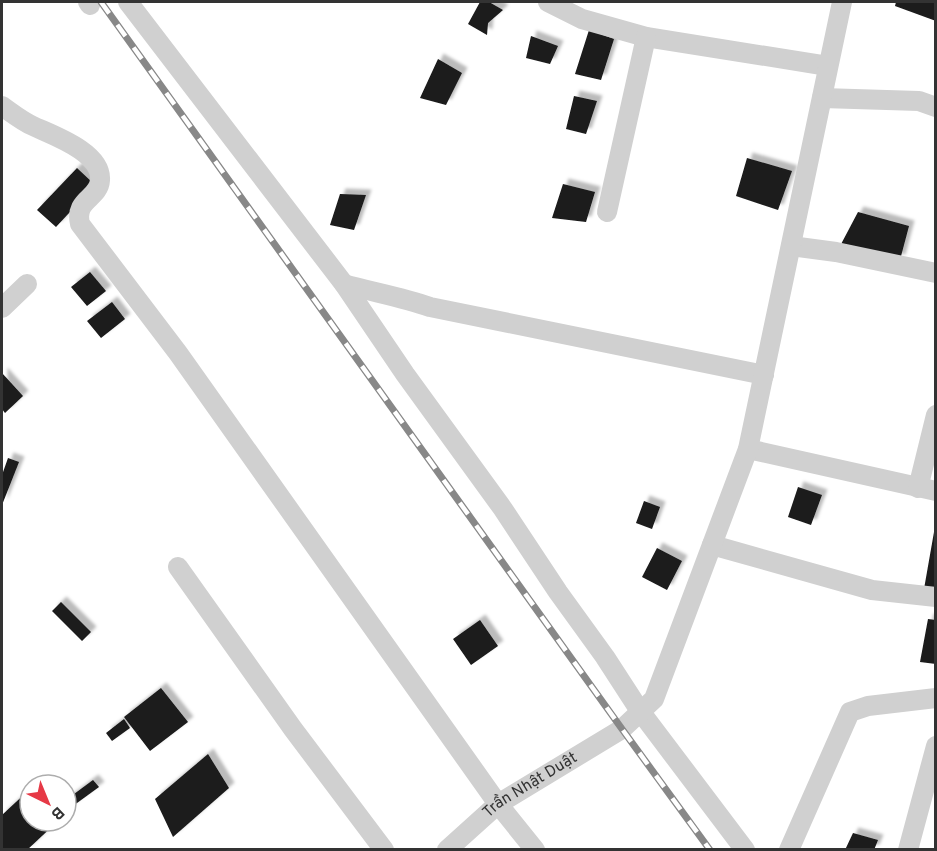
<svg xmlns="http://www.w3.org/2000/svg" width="937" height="851" font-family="Overpass,sans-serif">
  <defs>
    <filter id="shadow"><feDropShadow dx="5.5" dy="-5.5" stdDeviation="1.5" flood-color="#0004"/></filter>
  </defs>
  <rect width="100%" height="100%" fill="#fff"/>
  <path fill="#1a1a1a" filter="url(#shadow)" d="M 480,2 L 489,2 L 503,10 L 488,23 L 487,35 L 468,24 Z
    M 896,2 L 936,2 L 936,21 L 895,6 Z
    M 589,30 L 614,39 L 601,80 L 575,74 Z
    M 531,36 L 558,46 L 550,64 L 526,58 Z
    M 438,59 L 462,73 L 446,105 L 420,98 Z
    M 574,96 L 597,101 L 586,134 L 566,129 Z
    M 747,158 L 792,171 L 778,210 L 736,196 Z
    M 77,168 L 95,185 L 56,227 L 37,210 Z
    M 563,184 L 595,192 L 586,222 L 552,218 Z
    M 340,194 L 366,195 L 354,230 L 330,225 Z
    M 858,212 L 909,226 L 900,260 L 839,248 Z
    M 90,272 L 106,291 L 87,306 L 71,287 Z
    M 112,302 L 125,319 L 101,338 L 87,321 Z
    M 2,373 L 23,396 L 5,413 L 2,409 Z
    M 8,458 L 19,462 L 2,505 L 2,475 Z
    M 798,487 L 822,495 L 811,525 L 788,517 Z
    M 644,501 L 660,507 L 652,529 L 636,523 Z
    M 934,532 L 936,532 L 936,591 L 924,589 Z
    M 657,548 L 682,561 L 667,590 L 642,577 Z
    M 61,602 L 91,632 L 82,641 L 52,611 Z
    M 928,619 L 936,620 L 936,664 L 920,662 Z
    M 480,620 L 498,646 L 471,665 L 453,639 Z
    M 161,688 L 188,722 L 150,751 L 124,717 Z
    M 124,719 L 130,728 L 112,741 L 106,733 Z
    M 208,754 L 229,788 L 173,837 L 155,799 Z
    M 93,780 L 99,787 L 66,811 L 66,800 Z
    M 30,789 L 30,821 L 58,821 L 27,850 L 2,850 L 2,815 Z
    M 853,833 L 878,840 L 874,850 L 845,850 Z"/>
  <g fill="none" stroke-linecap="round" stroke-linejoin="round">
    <g stroke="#d0d0d0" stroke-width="20">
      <path d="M 88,2 L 90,5"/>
      <path d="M 128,2 L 344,284 L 405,374 L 503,509 L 558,592 L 605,657 L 640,711 L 745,850"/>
      <path d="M 548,2 L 582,19 L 646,37 L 828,66"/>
      <path d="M 822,98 L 919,101 L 936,107"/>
      <path d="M 2,106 C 12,113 22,121 33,126 C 52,135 102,152 100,180 C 99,199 74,199 80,224 L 178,353 L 498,804 L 535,850"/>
      <path d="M 607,212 L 646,37"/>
      <path d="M 791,246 L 836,252 L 936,273"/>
      <path d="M 344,284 C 372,292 402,297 430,307 L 764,375"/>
      <path d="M 2,308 L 27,284"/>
      <path d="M 748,449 L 936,491"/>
      <path d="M 918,488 L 936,415"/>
      <path d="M 712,545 L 872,590 L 936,597"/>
      <path d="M 178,567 L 293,729 L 384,850"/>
      <path id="s1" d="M 447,850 L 498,804 L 622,729 L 654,699 L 748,449 L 842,2"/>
      <path d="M 789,850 L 850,712 L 868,706 L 936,698"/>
      <path d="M 908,850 L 936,746"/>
    </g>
    <g stroke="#888" stroke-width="7">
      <path id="rail" d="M 101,2 L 622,729 L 710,850"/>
    </g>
    <use href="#rail" stroke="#fff" stroke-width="4.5" stroke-dasharray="14" stroke-linecap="butt"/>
  </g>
  <g text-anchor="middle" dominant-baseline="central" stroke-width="6" stroke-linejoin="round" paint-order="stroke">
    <g font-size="16" fill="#333" stroke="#fff">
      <text stroke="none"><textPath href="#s1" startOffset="106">Trần Nhật Duật</textPath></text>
    </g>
  </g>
  <rect width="937" height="851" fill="none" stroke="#333333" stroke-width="6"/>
  <g transform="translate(48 803) rotate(137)"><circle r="28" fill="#ffffff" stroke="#adadad" stroke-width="1.5"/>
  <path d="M0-4.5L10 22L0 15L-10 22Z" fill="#e63946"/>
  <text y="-9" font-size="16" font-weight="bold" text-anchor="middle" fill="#333333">B</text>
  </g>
</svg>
